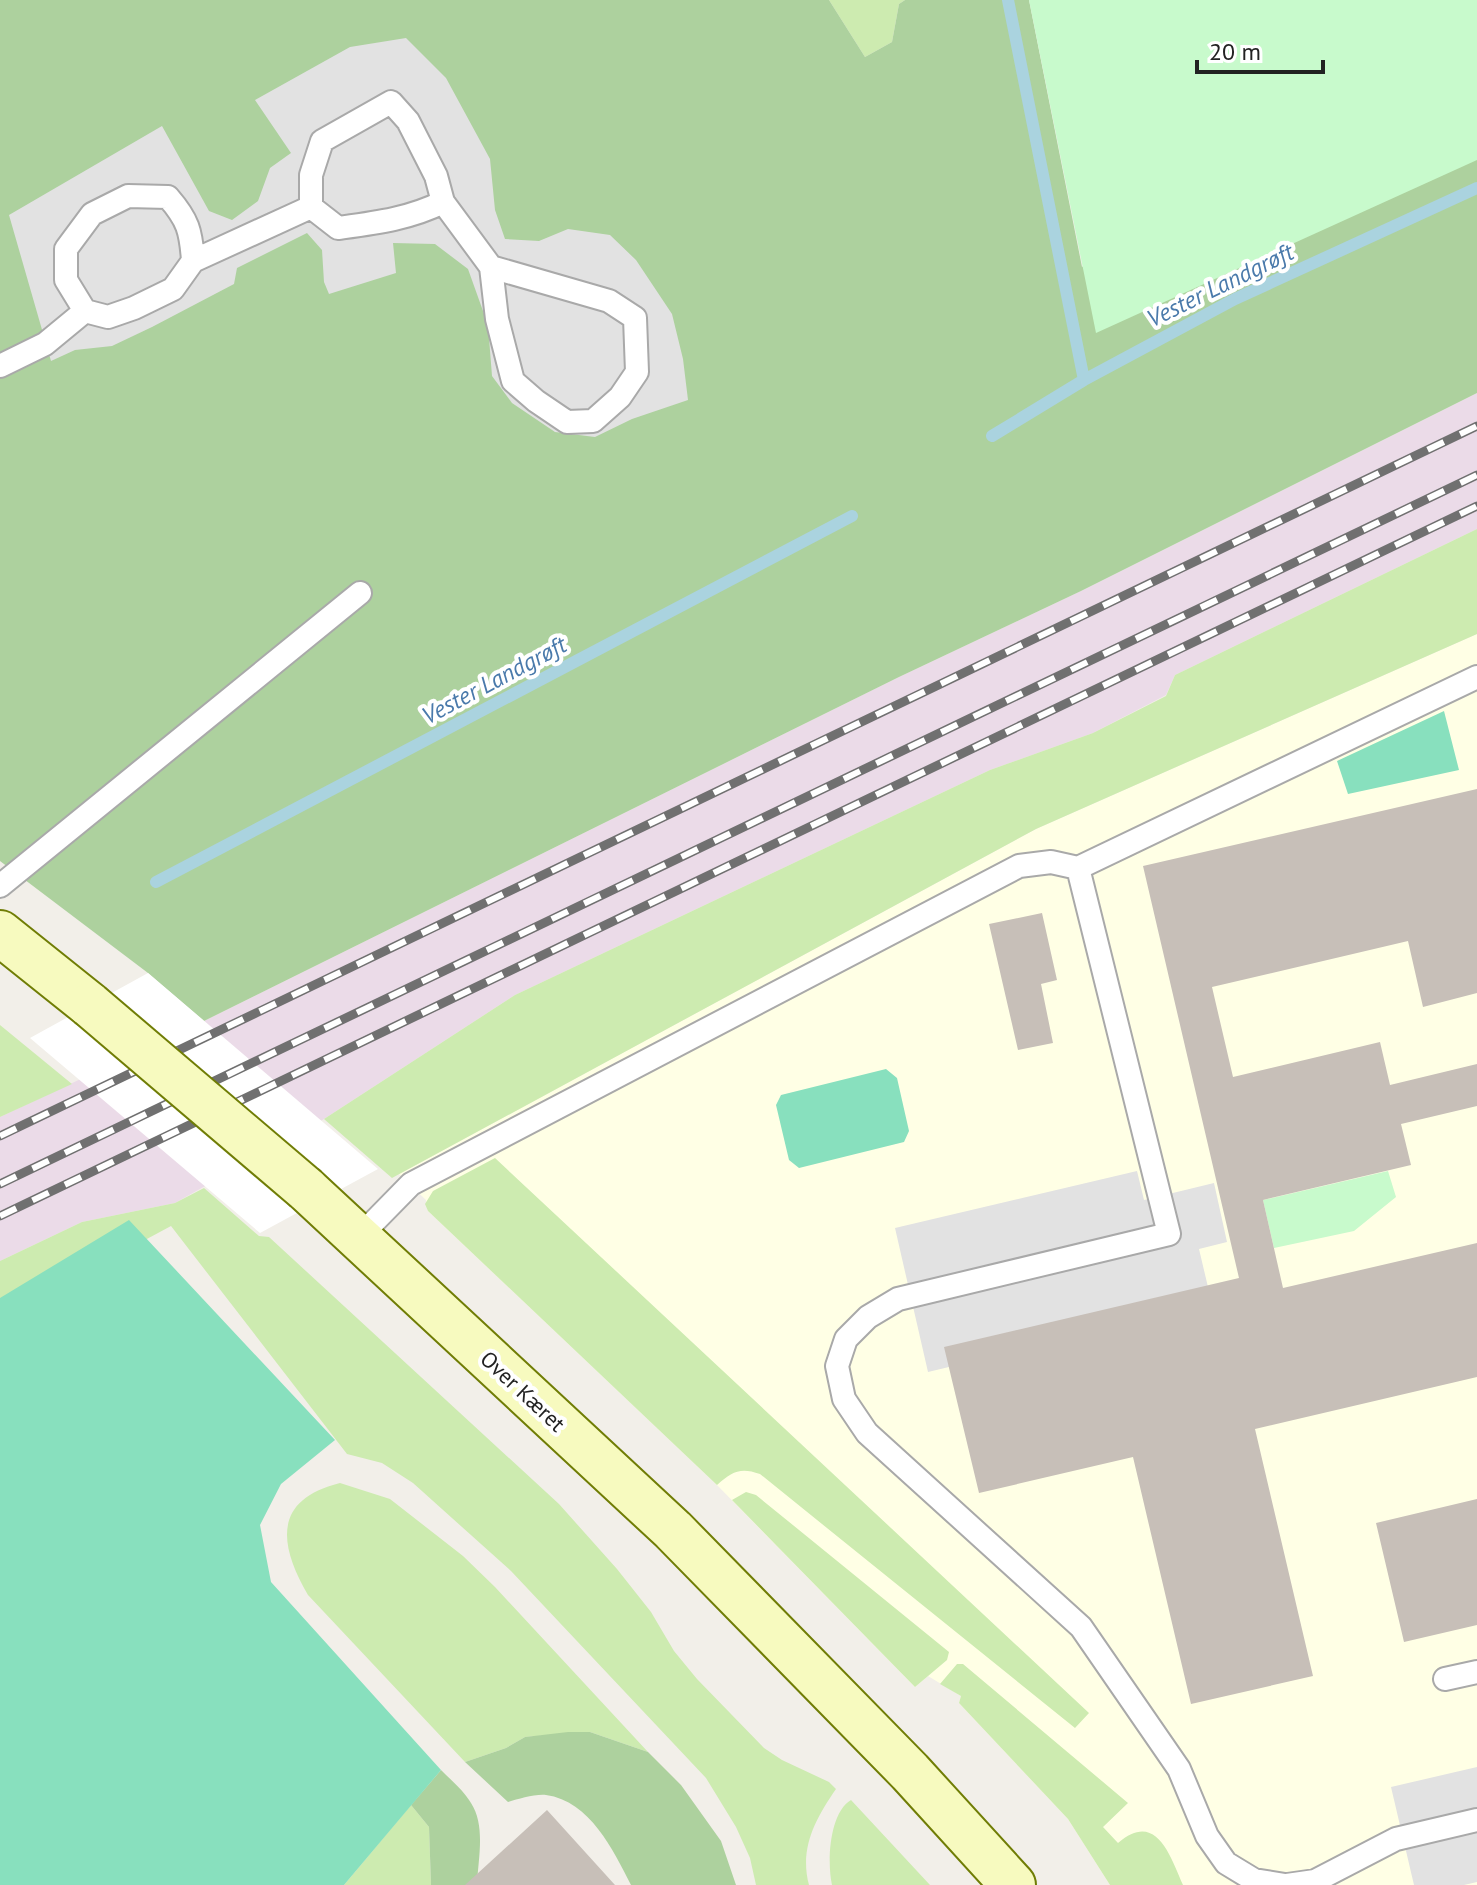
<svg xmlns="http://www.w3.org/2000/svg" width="1477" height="1885" font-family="'PT Sans',sans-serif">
  <rect width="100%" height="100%" fill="#f2efe9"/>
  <path fill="#ebdbe8" d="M 1477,393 L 1477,529 L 1175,675 L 1166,695 L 1093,733 L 990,770 L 515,995 L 324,1119 L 175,1203 L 82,1222 L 0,1261 L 0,1117 L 204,1021 L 899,677 L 1081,591 Z"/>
  <path fill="#ffffe5" d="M 1477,634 L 1477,1885 L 1110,1885 L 1068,1819 L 959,1703 L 961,1696 L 928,1676 L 915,1687 L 717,1485 L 428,1211 L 426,1200 L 399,1174 L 1036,829 Z"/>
  <path fill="#cdebb0" d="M 829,0 L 905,0 L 899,4 L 892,42 L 865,57 Z
    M 1477,529 L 1477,634 L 1036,829 L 392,1178 L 324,1119 L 515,995 L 990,770 L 1093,733 L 1166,696 L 1175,675 Z
    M 0,1025 L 72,1084 L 0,1117 Z
    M 495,1158 L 1089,1713 L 1075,1728 L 760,1474 C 741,1467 732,1471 717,1485 L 428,1211 L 425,1204 L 433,1191 Z
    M 204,1188 L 259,1236 L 269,1237 L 559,1504 L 617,1569 L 651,1612 L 674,1651 L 697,1679 L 764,1748 L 782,1760 L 829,1782 L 836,1789 C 816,1818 799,1848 809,1885 L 756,1885 L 750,1858 L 736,1827 L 706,1778 L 511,1571 L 413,1483 L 382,1463 L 347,1454 L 171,1226 L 0,1318 L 0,1261 L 82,1222 L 175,1203 Z
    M 340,1483 L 390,1499 L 463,1556 L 495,1587 L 648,1752 L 590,1732 L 525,1737 L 506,1748 L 465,1762 L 308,1595 C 279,1545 272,1500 340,1483 Z
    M 746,1492 L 756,1495 L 949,1652 L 947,1660 L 915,1687 L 732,1500 Z
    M 957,1664 L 963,1664 L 1128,1803 L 1103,1827 L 1118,1843 C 1156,1810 1170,1855 1183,1885 L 1110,1885 L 1068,1819 L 959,1703 L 961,1696 L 940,1684 Z
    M 851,1800 L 930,1885 L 832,1885 C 827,1863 829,1813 851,1800 Z
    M 411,1805 L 429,1827 L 431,1885 L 344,1885 Z"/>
  <path fill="#add19e" d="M 0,0 L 829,0 L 865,57 L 892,42 L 899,4 L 905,0 L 1029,0 L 1082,267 L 1477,0 L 1477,393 L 1081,591 L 899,677 L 204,1021 L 148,973 L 0,861 Z
    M 568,1732 L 590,1732 L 648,1752 L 681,1785 L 721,1841 L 736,1885 L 631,1885 C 613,1850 590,1801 546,1795 C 534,1794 519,1799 508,1802 L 465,1762 L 506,1748 L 525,1737 Z
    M 441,1770 C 451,1780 464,1791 471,1803 C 486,1826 478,1859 477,1885 L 431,1885 L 429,1827 L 411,1805 Z"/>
  <path fill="#c8facc" d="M 1029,0 L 1477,0 L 1477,160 L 1096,333 Z
    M 1388,1171 L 1396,1197 L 1354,1231 L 1274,1248 L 1263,1200 Z"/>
  <path fill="#88e0be" d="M 1444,711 L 1459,770 L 1348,794 L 1337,761 Z
    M 886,1069 L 897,1078 L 909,1131 L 904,1142 L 799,1168 L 789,1160 L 776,1105 L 781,1095 Z
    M 129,1220 L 335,1440 L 281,1484 L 260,1525 L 271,1582 L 441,1770 L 344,1885 L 0,1885 L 0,1298 Z"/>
  <path fill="#e2e2e2" d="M 406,38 L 446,78 L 490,159 L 495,210 L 505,239 L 539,241 L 568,229 L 610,235 L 636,260 L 672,314 L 683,359 L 688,400 L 632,419 L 595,437 L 555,432 L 512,403 L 492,376 L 488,325 L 468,269 L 435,244 L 393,243 L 396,273 L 329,294 L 324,282 L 322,250 L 307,233 L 237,268 L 234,284 L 152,327 L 112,346 L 75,350 L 51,361 L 9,215 L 162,126 L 209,211 L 232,220 L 258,201 L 270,168 L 291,153 L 255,100 L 350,47 Z
    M 1137,1171 L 1144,1200 L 1214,1183 L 1227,1242 L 1199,1249 L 1212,1304 L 928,1372 L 895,1228 Z
    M 1477,1767 L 1477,1882 L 1464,1885 L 1414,1885 L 1391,1787 Z"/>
  <path fill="#fff" d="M 148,973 L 378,1169 L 260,1233 L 30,1038 Z"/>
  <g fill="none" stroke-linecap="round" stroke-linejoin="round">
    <path stroke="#aad3df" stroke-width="12" d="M 1008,0 L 1084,380
      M 992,436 L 1084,380 L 1235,299 L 1477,188
      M 156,882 L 852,516"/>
  </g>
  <path fill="#c7bfb8" d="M 1477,789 L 1477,993 L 1423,1007 L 1408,941 L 1212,987 L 1233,1077 L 1380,1042 L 1390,1085 L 1477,1064 L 1477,1106 L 1401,1124 L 1411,1165 L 1263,1200 L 1283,1288 L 1477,1243 L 1477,1377 L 1255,1429 L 1313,1676 L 1191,1704 L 1133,1457 L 979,1493 L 944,1347 L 1239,1278 L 1143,866 Z
    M 1042,913 L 1057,980 L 1041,984 L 1053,1043 L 1018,1050 L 989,924 Z
    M 1477,1499 L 1477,1625 L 1404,1642 L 1376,1523 Z
    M 547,1810 L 615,1885 L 465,1885 Z"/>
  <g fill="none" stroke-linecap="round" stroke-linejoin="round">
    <g stroke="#a9a9a9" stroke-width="26">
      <path id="service" d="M 311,207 L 338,228 C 375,223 409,219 443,202
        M 193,261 C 191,231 188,220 168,197 L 128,196 L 92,214 L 66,249 L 66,280 L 85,311 L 108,317 L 134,308 L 173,289 L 193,261 L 311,207 L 311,175 L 322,141 L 391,102 L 408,121 L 436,176 L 443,202 L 491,267 L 609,301 L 635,318 L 637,372 L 620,397 L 593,421 L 567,422 L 536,401 L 513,381 L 497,319 L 491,267
        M 0,366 L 45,344 L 85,311
        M 0,886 L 360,593
        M 358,1238 L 411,1184 L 1019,866 L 1051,862 L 1078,868
        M 1445,1679 L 1477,1672
        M 1285,1885 L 1254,1880 L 1226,1863 L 1207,1836 L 1179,1769 L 1081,1627 L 867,1433 L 844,1399 L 837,1366 L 846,1339 L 868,1317 L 898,1299 L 1169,1234 L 1078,868 L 1477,677
        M 1287,1885 L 1315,1881 L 1396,1839 L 1477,1820"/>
    </g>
    <g stroke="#707d05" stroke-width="48">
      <path id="secondary" d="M 0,933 L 90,1005
        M 306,1189 L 673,1530 L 910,1772 L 1013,1885"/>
    </g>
    <use href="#service" stroke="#fff" stroke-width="22"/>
    <use href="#secondary" stroke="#f7fabf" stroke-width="44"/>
    <g stroke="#707070" stroke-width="9">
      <path id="rail" d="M 0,1136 L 1477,426
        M 0,1184 L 1477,475
        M 0,1216 L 1477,506"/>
    </g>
    <use href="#rail" stroke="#fff" stroke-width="6" stroke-dasharray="18" stroke-linecap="butt"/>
    <g stroke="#707d05" stroke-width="48" stroke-linecap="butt">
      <path id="secondary-bridge" d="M 90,1005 L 306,1189"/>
    </g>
    <use href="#secondary-bridge" stroke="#f7fabf" stroke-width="44"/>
  </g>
  <g text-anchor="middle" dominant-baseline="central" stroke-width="8" stroke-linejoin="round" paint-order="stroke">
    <g font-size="22" fill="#222" stroke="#fff">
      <text transform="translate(523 1391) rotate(43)">Over Kæret</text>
    </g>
    <g font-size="24" font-style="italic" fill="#4a7aab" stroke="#fff">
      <text transform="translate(1220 285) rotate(-26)">Vester Landgrøft</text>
      <text transform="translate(494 680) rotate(-28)">Vester Landgrøft</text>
    </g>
  </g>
  <path d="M1197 60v12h126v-12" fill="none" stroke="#222222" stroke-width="4"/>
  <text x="1209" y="60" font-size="24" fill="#222222" stroke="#ffffff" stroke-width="6" paint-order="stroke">20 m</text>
</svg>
